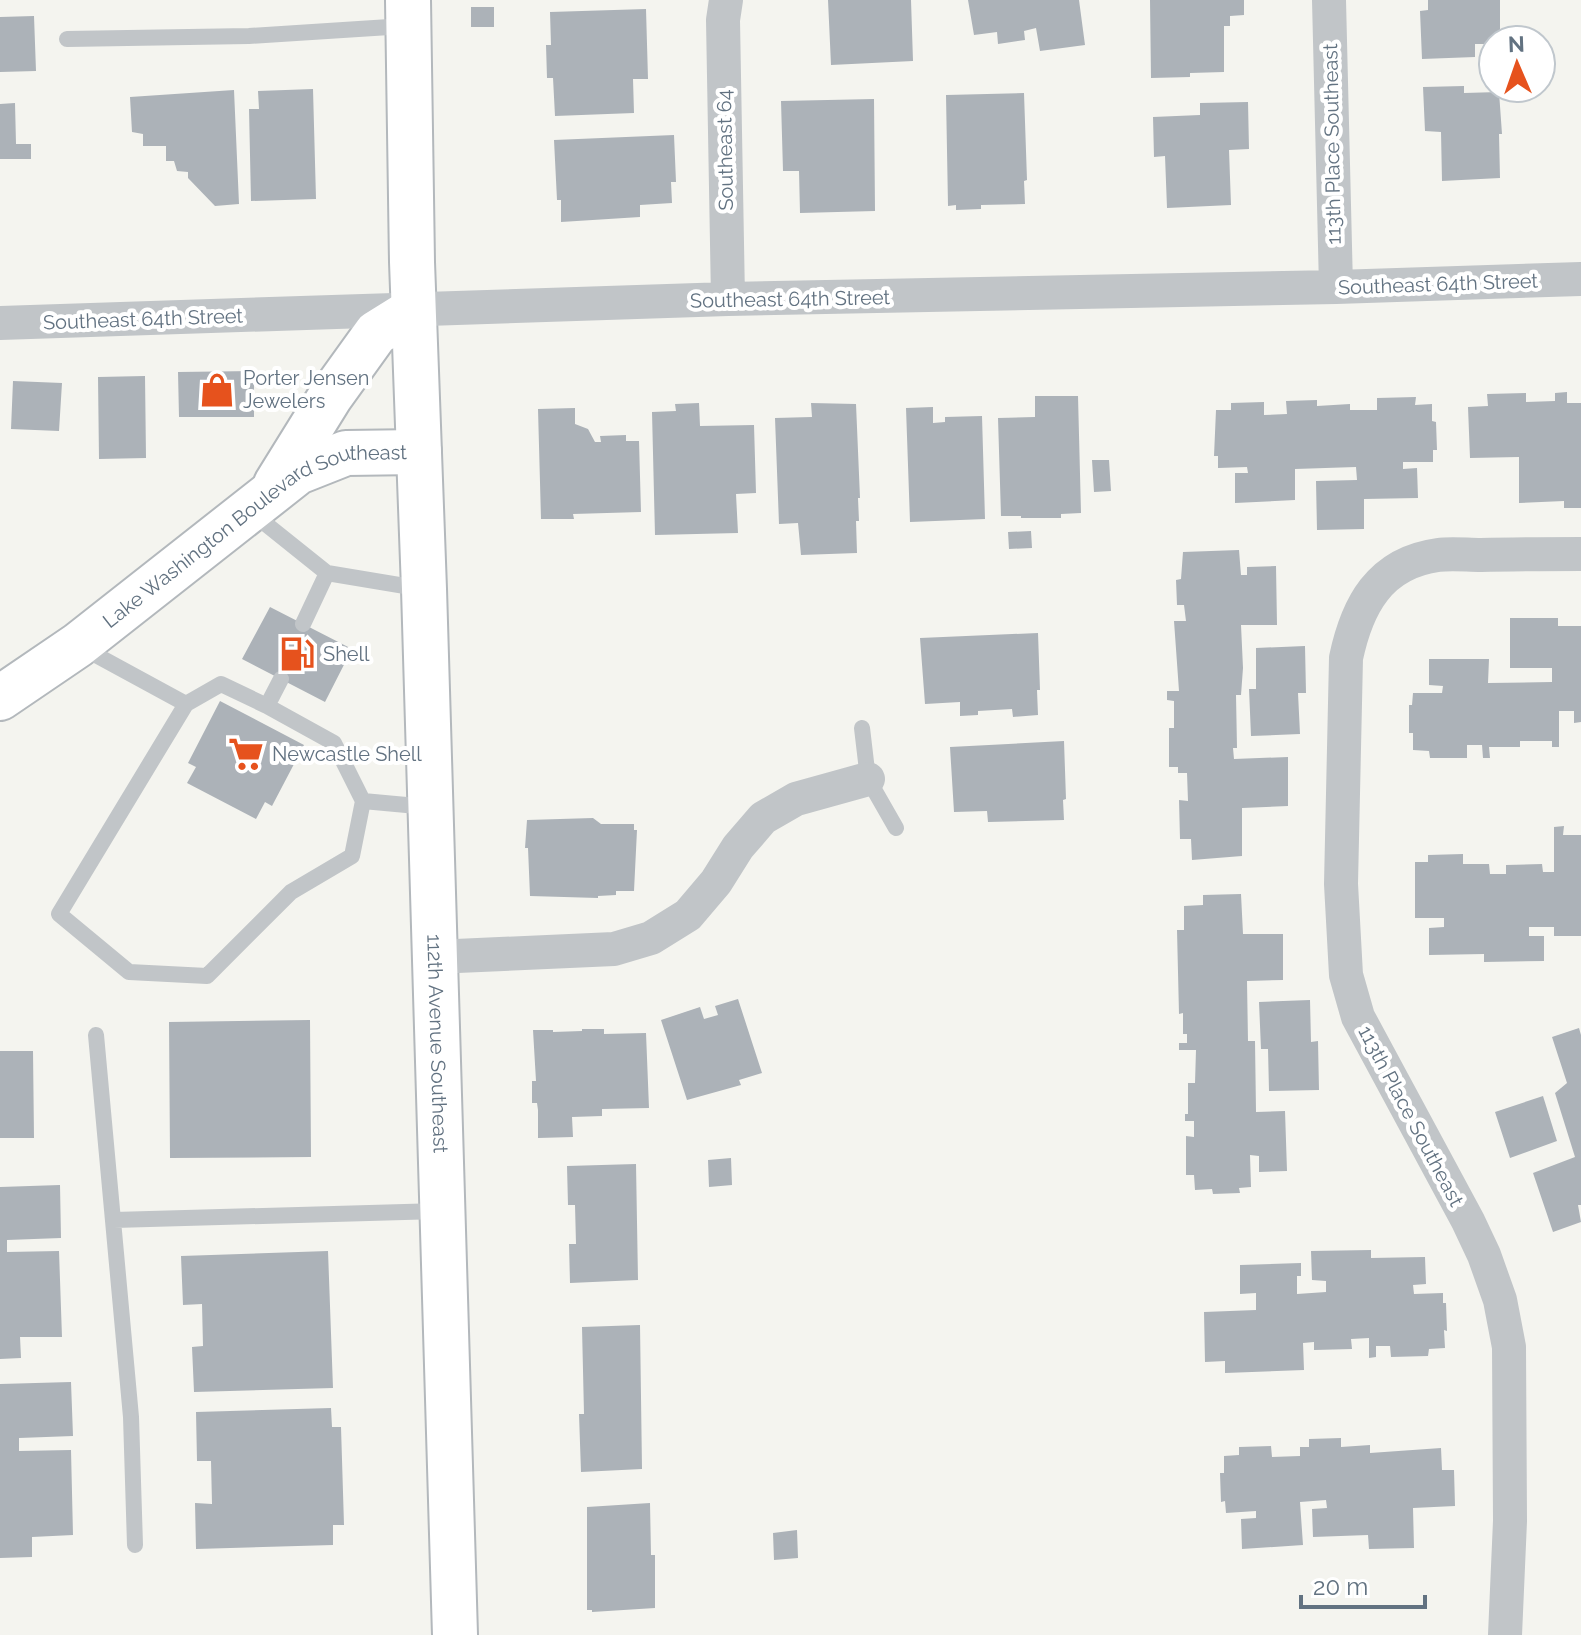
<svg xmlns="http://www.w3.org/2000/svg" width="1581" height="1635" font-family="Raleway,sans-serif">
  <rect width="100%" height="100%" fill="#f4f4ef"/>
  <path fill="#acb2b8" d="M 828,0 L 911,0 L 913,61 L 831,65 Z
    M 968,0 L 1079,0 L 1085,45 L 1040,51 L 1036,28 L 1024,31 L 1025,40 L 998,44 L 997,32 L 974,35 Z
    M 1150,0 L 1244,0 L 1244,15 L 1230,16 L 1230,26 L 1224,26 L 1224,72 L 1190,73 L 1190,77 L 1151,78 Z
    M 1428,0 L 1500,0 L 1500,40 L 1493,40 L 1493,44 L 1475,44 L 1475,57 L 1422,59 L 1420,11 L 1428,10 Z
    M 471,7 L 494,7 L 494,27 L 471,27 Z
    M 646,9 L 648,79 L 633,79 L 634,113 L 555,116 L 553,78 L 547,78 L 546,45 L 551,45 L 550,12 Z
    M 34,16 L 36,71 L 0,72 L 0,17 Z
    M 1464,86 L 1464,93 L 1499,92 L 1502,134 L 1499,134 L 1500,178 L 1442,181 L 1441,132 L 1425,131 L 1423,87 Z
    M 313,89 L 316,199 L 251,201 L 249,109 L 259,109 L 258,91 Z
    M 234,90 L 239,204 L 215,206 L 188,178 L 188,172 L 177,171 L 174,161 L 166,161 L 166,146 L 143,146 L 143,134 L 132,132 L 130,97 Z
    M 1024,93 L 1027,180 L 1024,181 L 1025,204 L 981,205 L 981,209 L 956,210 L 956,205 L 948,206 L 946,95 Z
    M 874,99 L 875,211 L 800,213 L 799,171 L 783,171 L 781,101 Z
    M 1248,102 L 1249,149 L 1229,150 L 1231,205 L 1167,208 L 1165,156 L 1154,157 L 1153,117 L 1200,115 L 1200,103 Z
    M 15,103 L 16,144 L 31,144 L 31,159 L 0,159 L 0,104 Z
    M 674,135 L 676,182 L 671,182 L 672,203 L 640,205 L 640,217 L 561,222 L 561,200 L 557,200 L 554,140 Z
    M 254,371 L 254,417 L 179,417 L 178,372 Z
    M 145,376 L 146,458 L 99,459 L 98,377 Z
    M 13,381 L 62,383 L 59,431 L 11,429 Z
    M 1567,392 L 1567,403 L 1581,403 L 1581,508 L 1564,508 L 1564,501 L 1519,503 L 1519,457 L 1470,458 L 1468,407 L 1488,406 L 1487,394 L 1526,393 L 1526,402 L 1555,401 L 1555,393 Z
    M 1035,396 L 1078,396 L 1081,513 L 1061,514 L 1061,518 L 1021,518 L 1021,516 L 1001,516 L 998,418 L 1035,417 Z
    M 1416,397 L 1415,405 L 1432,404 L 1432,421 L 1436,422 L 1437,450 L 1433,450 L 1433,462 L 1403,462 L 1403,469 L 1417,468 L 1418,498 L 1364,499 L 1364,529 L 1317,530 L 1316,481 L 1357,480 L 1356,467 L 1295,469 L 1295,500 L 1235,503 L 1235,473 L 1248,473 L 1247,467 L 1218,468 L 1218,456 L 1214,456 L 1216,410 L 1231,410 L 1231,403 L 1264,402 L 1264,415 L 1287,414 L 1286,401 L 1317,400 L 1317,406 L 1350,404 L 1350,410 L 1377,410 L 1377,398 Z
    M 699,403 L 700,426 L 754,425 L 756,493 L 736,494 L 738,533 L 655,535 L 652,412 L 676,411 L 675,404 Z
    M 811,403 L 856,404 L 860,498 L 858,498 L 859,521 L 856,521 L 857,553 L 801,555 L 798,523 L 779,524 L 775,418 L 812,417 Z
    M 933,407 L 933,423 L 945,422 L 945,417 L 982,416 L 985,519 L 910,522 L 906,408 Z
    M 575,408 L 575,424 L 588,429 L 595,442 L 601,442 L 600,436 L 626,435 L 626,441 L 639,441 L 641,512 L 573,514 L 574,519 L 541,519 L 538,409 Z
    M 1092,460 L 1109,460 L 1111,491 L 1094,492 Z
    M 1031,531 L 1032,548 L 1009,549 L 1008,532 Z
    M 1239,550 L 1241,575 L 1247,575 L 1247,567 L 1276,566 L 1277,625 L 1241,625 L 1243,668 L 1241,695 L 1236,695 L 1237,748 L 1233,748 L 1234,759 L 1288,757 L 1288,806 L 1242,808 L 1242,856 L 1192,860 L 1191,839 L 1180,839 L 1179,800 L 1188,801 L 1187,773 L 1178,773 L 1178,767 L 1169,767 L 1169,728 L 1174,728 L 1174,701 L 1167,700 L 1167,691 L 1179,691 L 1174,621 L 1186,621 L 1184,605 L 1177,605 L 1176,580 L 1181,579 L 1183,552 Z
    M 270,607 L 352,649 L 325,702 L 242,659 Z
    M 1510,618 L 1558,618 L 1558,626 L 1581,626 L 1581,722 L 1574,723 L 1574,711 L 1559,711 L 1559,747 L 1552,747 L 1552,741 L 1520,741 L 1520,747 L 1489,747 L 1490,758 L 1483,758 L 1482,745 L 1467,745 L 1467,758 L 1430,758 L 1429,751 L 1413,750 L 1413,733 L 1409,733 L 1409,705 L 1412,705 L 1413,693 L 1442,693 L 1443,686 L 1429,685 L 1429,659 L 1489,659 L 1488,683 L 1552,682 L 1552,668 L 1510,668 Z
    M 1038,633 L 1040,690 L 1037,690 L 1038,715 L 1013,717 L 1012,709 L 978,711 L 978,715 L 960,716 L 960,702 L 925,704 L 920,638 Z
    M 1305,646 L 1306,693 L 1298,693 L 1300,734 L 1251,736 L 1249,689 L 1256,689 L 1256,648 Z
    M 220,701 L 304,745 L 272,806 L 265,802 L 256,819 L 187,783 L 196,767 L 188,763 Z
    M 1064,741 L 1066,799 L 1063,800 L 1064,820 L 988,822 L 987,811 L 954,812 L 950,747 Z
    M 593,818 L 601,824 L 634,824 L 634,830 L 637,830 L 634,891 L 616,891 L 616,895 L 598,896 L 598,898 L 530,896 L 528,848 L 525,848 L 527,820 Z
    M 1564,826 L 1563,835 L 1581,835 L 1581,936 L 1554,936 L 1554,927 L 1529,927 L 1529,936 L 1544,936 L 1544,961 L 1484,962 L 1484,954 L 1429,955 L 1429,928 L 1444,927 L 1444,918 L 1415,918 L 1415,862 L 1428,862 L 1428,855 L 1463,854 L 1463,864 L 1489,864 L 1490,874 L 1506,874 L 1506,865 L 1542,864 L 1543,872 L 1554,872 L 1554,827 Z
    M 1241,894 L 1243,934 L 1283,934 L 1283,980 L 1247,981 L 1248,1041 L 1255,1041 L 1256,1112 L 1285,1111 L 1287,1171 L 1259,1172 L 1259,1156 L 1250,1155 L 1251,1187 L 1239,1188 L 1240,1193 L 1213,1194 L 1212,1189 L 1195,1190 L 1194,1175 L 1186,1175 L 1186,1136 L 1194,1137 L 1194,1121 L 1185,1121 L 1185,1114 L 1188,1114 L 1188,1083 L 1195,1083 L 1196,1050 L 1179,1050 L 1179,1043 L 1187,1043 L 1187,1034 L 1183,1034 L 1183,1013 L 1179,1014 L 1177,930 L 1184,930 L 1184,906 L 1203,905 L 1203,895 Z
    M 738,999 L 762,1073 L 739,1080 L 741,1085 L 687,1100 L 661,1020 L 700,1007 L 704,1019 L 718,1015 L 715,1006 Z
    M 1310,1000 L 1311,1042 L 1318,1041 L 1319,1090 L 1269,1091 L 1268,1049 L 1261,1049 L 1259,1002 Z
    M 310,1020 L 311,1157 L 170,1158 L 169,1022 Z
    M 1579,1028 L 1581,1035 L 1581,1205 L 1578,1205 L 1581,1222 L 1553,1232 L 1533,1173 L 1575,1157 L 1555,1093 L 1567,1083 L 1552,1037 Z
    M 582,1029 L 604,1029 L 604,1034 L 646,1033 L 649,1108 L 602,1109 L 602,1116 L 572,1117 L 573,1137 L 538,1138 L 538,1110 L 537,1103 L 532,1103 L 532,1081 L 536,1081 L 533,1030 L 553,1030 L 553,1032 L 582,1031 Z
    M 0,1051 L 33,1051 L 34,1138 L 0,1138 Z
    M 1543,1096 L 1557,1141 L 1510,1158 L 1495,1112 Z
    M 731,1158 L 732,1185 L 709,1187 L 708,1160 Z
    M 636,1164 L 638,1280 L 570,1283 L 569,1244 L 576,1244 L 575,1205 L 568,1205 L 567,1166 Z
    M 60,1185 L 61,1238 L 7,1240 L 7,1252 L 59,1251 L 62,1337 L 20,1337 L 21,1358 L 0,1359 L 0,1187 Z
    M 1371,1250 L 1371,1258 L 1425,1257 L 1426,1284 L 1413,1285 L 1414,1294 L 1443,1293 L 1443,1303 L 1446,1303 L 1447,1331 L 1444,1330 L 1445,1348 L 1429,1349 L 1428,1356 L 1391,1357 L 1390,1346 L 1376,1346 L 1376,1357 L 1369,1358 L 1369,1338 L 1351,1339 L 1352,1349 L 1314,1350 L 1314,1342 L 1303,1343 L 1304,1370 L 1225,1373 L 1225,1361 L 1205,1362 L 1204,1312 L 1256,1310 L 1256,1293 L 1240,1294 L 1240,1265 L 1301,1263 L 1301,1276 L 1297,1276 L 1297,1294 L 1326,1292 L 1326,1281 L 1312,1280 L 1311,1251 Z
    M 328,1251 L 333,1388 L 194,1392 L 192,1347 L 203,1346 L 202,1304 L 183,1305 L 181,1256 Z
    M 640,1325 L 642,1469 L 581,1472 L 579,1414 L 584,1414 L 582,1327 Z
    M 71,1382 L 73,1436 L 19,1438 L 19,1451 L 71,1450 L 73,1535 L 32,1537 L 32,1557 L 0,1558 L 0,1384 Z
    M 331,1408 L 332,1427 L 341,1427 L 344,1525 L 333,1525 L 333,1545 L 196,1549 L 195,1503 L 212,1504 L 211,1461 L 197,1461 L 196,1412 Z
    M 1341,1438 L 1341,1447 L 1370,1445 L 1370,1453 L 1441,1448 L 1442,1470 L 1454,1470 L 1455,1506 L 1413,1508 L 1414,1548 L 1369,1549 L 1368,1535 L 1313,1537 L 1312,1509 L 1327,1508 L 1326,1500 L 1300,1502 L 1303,1545 L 1242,1549 L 1241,1519 L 1256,1518 L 1256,1511 L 1226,1513 L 1225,1501 L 1221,1502 L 1220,1473 L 1224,1473 L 1224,1456 L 1239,1455 L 1239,1447 L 1271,1446 L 1272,1457 L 1300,1456 L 1300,1447 L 1309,1447 L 1309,1439 Z
    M 650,1503 L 651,1555 L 655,1555 L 655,1608 L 592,1612 L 592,1610 L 587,1610 L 587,1507 Z
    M 797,1530 L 798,1558 L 774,1560 L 773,1533 Z"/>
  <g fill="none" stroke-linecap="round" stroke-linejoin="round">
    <g stroke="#b3b8bc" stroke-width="48">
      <g id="secondary">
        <path id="s1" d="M 408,0 L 412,262 L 424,589 L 455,1635"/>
        <path d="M 276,484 L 330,397 L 376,333 L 413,310"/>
        <path id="s2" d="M 0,698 L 78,645 L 298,472 L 346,453 L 419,452"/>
      </g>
    </g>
    <path stroke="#c1c5c8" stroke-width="16" d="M 67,39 L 249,36 L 405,26
      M 252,513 L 327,573 L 423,589
      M 303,624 L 327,573
      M 83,648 L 186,704
      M 281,679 L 267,706 L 221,684 L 186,704 L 59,914 L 129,972 L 207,976 L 291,892 L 352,856 L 363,801 L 428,807
      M 267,706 L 334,743 L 363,801
      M 862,728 L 868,779 L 896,828
      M 96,1035 L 131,1417 L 135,1545
      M 114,1220 L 440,1211"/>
    <path stroke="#c1c5c8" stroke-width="34" d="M 726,0 L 723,20 L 728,299
      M 1329,0 L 1336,287
      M 0,323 L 728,299 L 1336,287 L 1581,279
      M 434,957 L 614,949 L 651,938 L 688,915 L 716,882 L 738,847 L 763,818 L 796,799 L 868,779
      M 1505,1635 L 1510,1521 L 1509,1347 L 1500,1300 L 1484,1255 L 1468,1221 L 1358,1017 L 1346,975 L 1341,884 L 1346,658 C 1357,606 1379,563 1438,555 C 1452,553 1467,555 1481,555 C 1514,554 1548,554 1581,554"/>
    <use href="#secondary" stroke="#fff" stroke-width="44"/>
  </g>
  <defs>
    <g id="shop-bare" transform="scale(2.76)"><path d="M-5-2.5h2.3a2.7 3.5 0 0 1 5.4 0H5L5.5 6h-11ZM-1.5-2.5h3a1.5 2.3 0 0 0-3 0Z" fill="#e6521d" stroke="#fff" stroke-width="2.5" paint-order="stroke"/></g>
    <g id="fuel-bare" transform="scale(2.76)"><path d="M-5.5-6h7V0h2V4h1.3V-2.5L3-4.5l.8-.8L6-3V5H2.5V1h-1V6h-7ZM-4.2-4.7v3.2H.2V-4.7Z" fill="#e6521d" stroke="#fff" stroke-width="2.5" paint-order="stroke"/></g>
    <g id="supermarket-bare" transform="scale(2.76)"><path d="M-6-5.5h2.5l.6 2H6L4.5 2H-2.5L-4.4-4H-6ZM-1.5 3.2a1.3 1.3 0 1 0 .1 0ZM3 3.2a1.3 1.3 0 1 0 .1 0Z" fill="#e6521d" stroke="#fff" stroke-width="2.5" paint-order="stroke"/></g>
  </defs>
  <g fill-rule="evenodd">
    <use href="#shop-bare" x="217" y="390"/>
    <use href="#fuel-bare" x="297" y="654"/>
    <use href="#supermarket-bare" x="246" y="754"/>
  </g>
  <g text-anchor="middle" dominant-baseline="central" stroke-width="8" stroke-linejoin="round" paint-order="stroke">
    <g font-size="20" fill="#627281" stroke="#fff">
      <text transform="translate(1332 144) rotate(-91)">113th Place Southeast</text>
      <text transform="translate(725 150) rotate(-91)">Southeast 64</text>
      <text transform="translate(1438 284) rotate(-2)">Southeast 64th Street</text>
      <text transform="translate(790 299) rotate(-1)">Southeast 64th Street</text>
      <text transform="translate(143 319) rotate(-2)">Southeast 64th Street</text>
      <text stroke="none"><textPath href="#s2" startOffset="308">Lake Washington Boulevard Southeast</textPath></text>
      <text stroke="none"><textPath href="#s1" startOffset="1044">112th Avenue Southeast</textPath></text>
      <text transform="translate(1411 1116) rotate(62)">113th Place Southeast</text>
    </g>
    <g font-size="20" fill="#627281" stroke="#fff" text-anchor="start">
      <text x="243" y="378">Porter Jensen<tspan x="243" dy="23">Jewelers</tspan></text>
      <text x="323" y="654">Shell</text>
      <text x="272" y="754">Newcastle Shell</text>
    </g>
  </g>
  <g transform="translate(1517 64) rotate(358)"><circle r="38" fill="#ffffff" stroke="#c0c7cd" stroke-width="2"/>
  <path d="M0-6L14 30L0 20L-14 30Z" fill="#e6521d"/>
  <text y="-12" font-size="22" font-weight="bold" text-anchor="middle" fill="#627281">N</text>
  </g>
  <path d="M1301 1595v12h124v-12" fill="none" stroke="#627281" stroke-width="4"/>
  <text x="1313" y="1595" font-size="24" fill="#627281" stroke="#ffffff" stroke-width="6" paint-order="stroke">20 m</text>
</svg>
